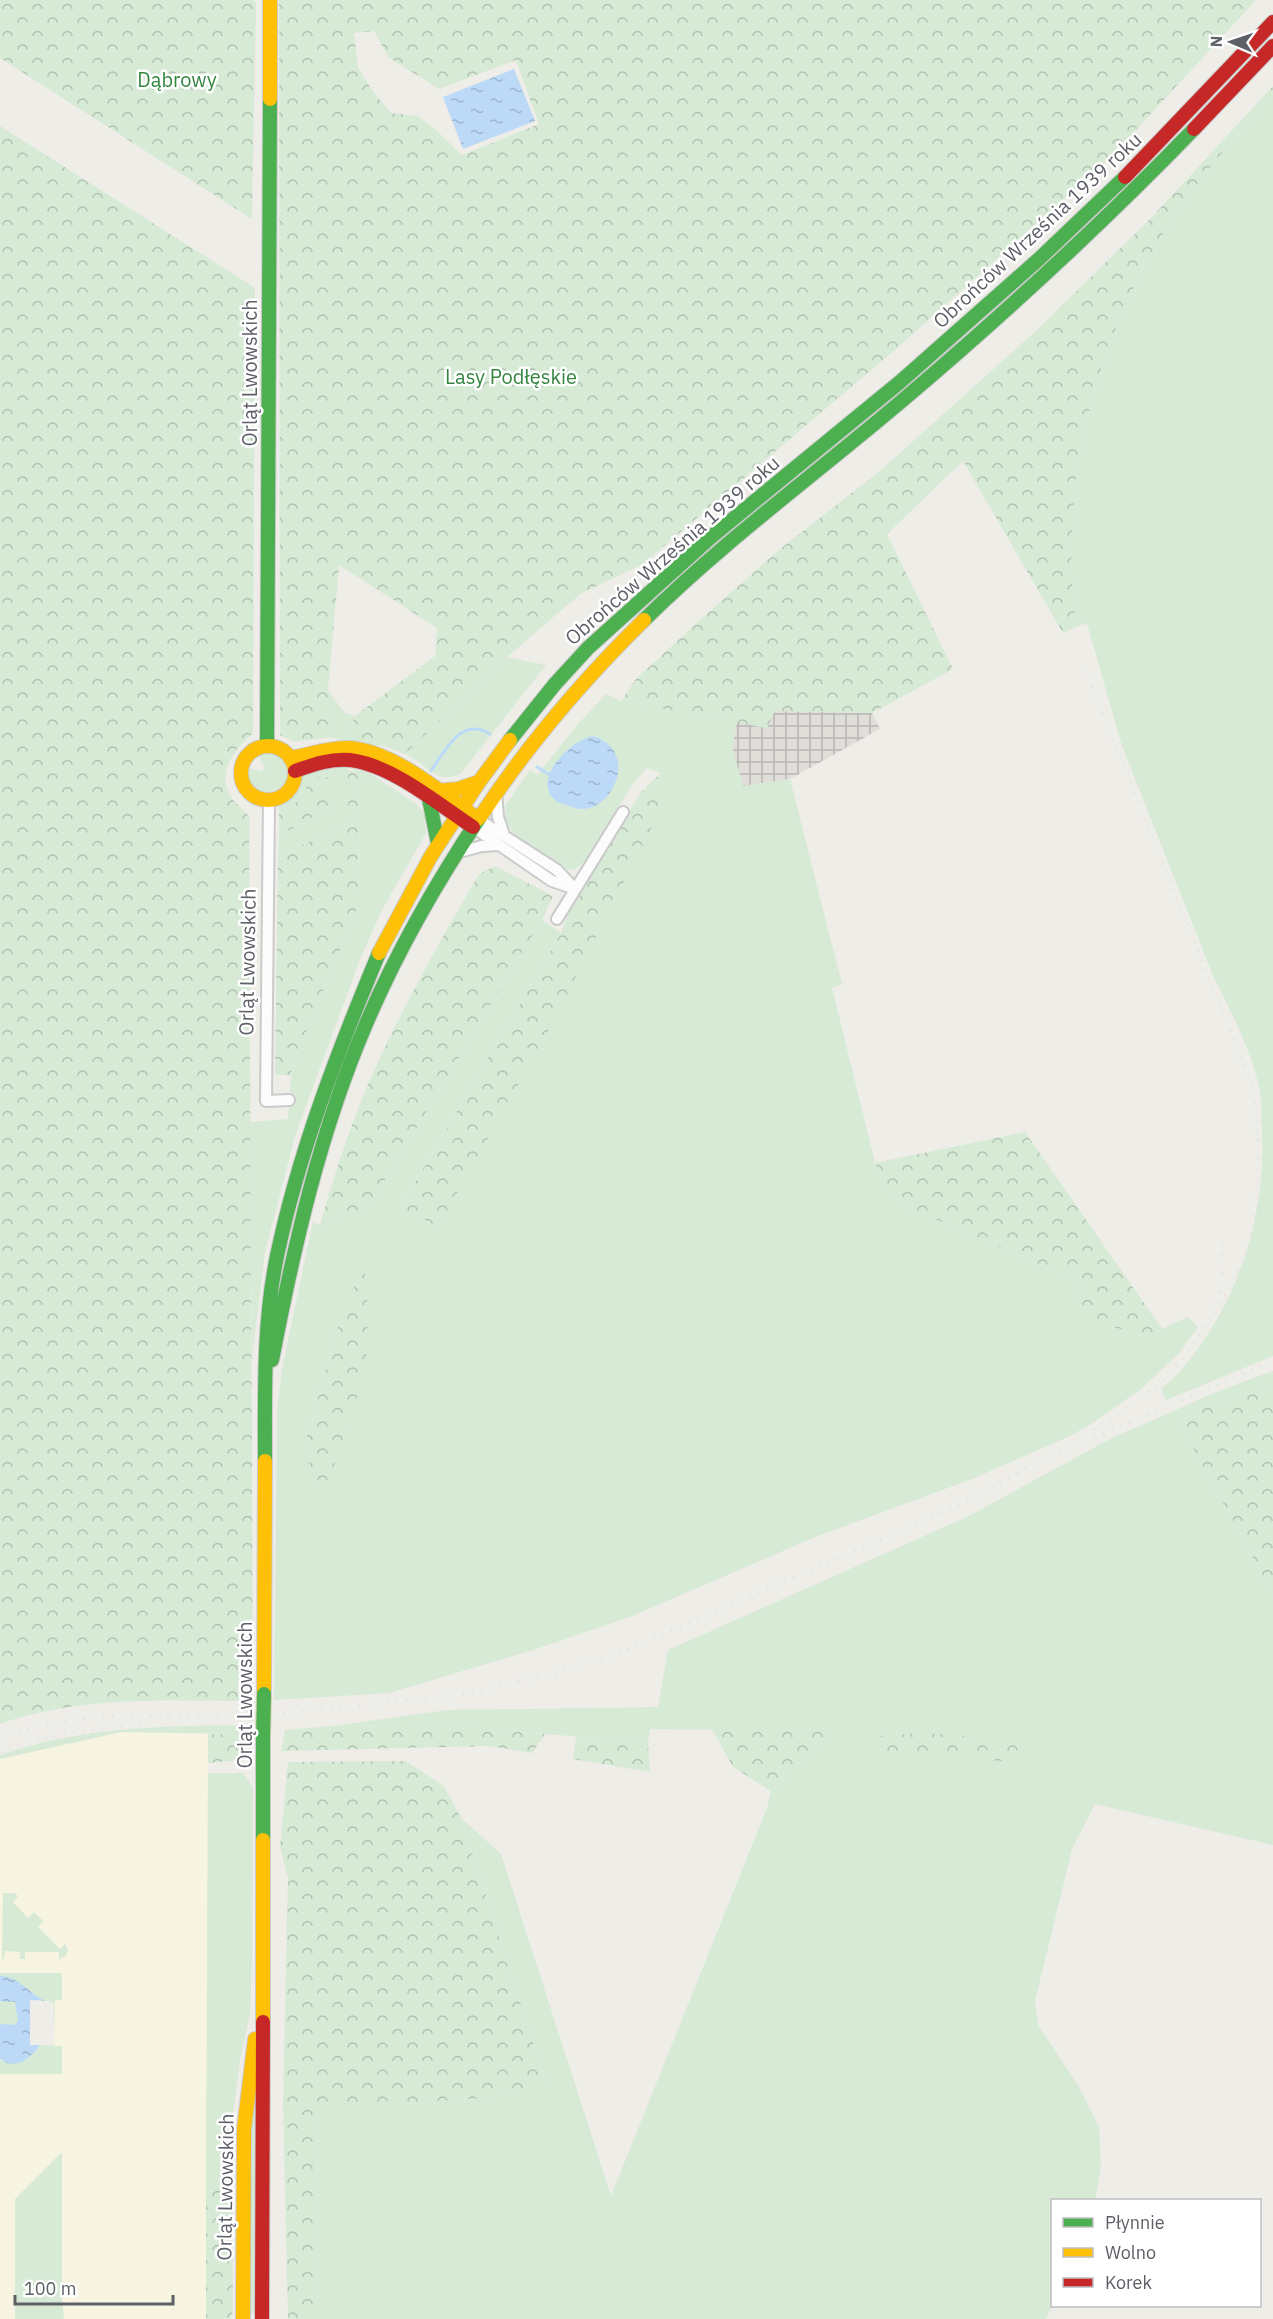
<svg xmlns="http://www.w3.org/2000/svg" width="1273" height="2319" font-family="'IBM Plex Sans',sans-serif">
  <defs>
    <pattern id="industrial-grid" width="8" height="8" patternUnits="userSpaceOnUse" patternTransform="scale(1.5)"><rect width="8" height="8" fill="#dfded9"/><path d="M0 4h8M4 0v8" fill="none" stroke="#b8b7b4"/></pattern>
    <pattern id="forest-crowns" width="20" height="18" patternUnits="userSpaceOnUse" patternTransform="scale(1.5)"><rect width="20" height="18" fill="#d6ead5"/><path d="M2 6a3 3 0 1 1 6 0M12 15a3 3 0 1 1 6 0" fill="none" stroke="#b1c1b1"/></pattern>
    <pattern id="water-ripples" width="26" height="14" patternUnits="userSpaceOnUse" patternTransform="scale(1.5)"><rect width="26" height="14" fill="#bcdaf8"/><path d="M2 4q2-2 4 0t4 0M15 11q2-2 4 0t4 0" fill="none" stroke="#9cb4cd"/></pattern>
  </defs>
  <rect width="100%" height="100%" fill="#eeede8"/>
  <path fill="#f7f4e1" d="M 121,1732 L 208,1734 L 206,2319 L 0,2319 L 0,1759 Z"/>
  <path fill="url(#industrial-grid)" d="M 774,711 L 872,713 L 880,729 L 790,779 L 743,786 L 732,747 L 737,722 L 767,728 Z"/>
  <path fill="#d6ead5" fill-rule="evenodd" d="M 1273,94 L 1273,1356 L 1166,1400 L 1161,1389 C 1170,1381 1180,1373 1187,1363 C 1240,1298 1266,1214 1262,1130 C 1261,1116 1262,1099 1259,1085 C 1249,1047 1231,1011 1213,976 L 1121,743 L 1087,623 L 1076,627 C 1060,502 1087,376 1145,265 C 1176,206 1228,144 1273,94 Z
    M 507,657 L 546,665 L 461,773 C 436,787 426,762 405,754 Z
    M 328,691 L 345,713 L 355,716 L 344,741 L 331,737 L 335,726 Z
    M 606,694 L 621,701 L 737,722 L 732,747 L 743,786 L 790,779 L 842,984 L 832,988 L 875,1163 L 885,1189 L 901,1204 L 1082,1283 L 1079,1298 L 1160,1336 L 1162,1329 L 1188,1317 L 1198,1327 L 1178,1354 L 1141,1389 L 1094,1422 L 1070,1436 L 972,1479 L 815,1537 L 630,1617 L 533,1650 L 389,1693 L 274,1700 L 277,1411 L 282,1369 L 313,1222 L 320,1225 L 370,1205 L 542,920 L 561,933 L 401,1206 L 438,1227 L 661,773 L 647,768 L 632,785 L 583,863 L 573,870 L 561,869 L 512,832 L 506,820 L 505,806 L 530,770 L 537,775 L 578,724 ZM 338,1327 L 310,1472 L 307,1436 Z
    M 267,752 C 275,753 282,756 285,764 C 298,794 245,806 248,768 L 261,771 L 265,768 L 258,755 Z
    M 346,764 L 348,771 L 348,823 L 278,857 L 279,836 L 331,807 L 304,796 L 294,806 L 279,810 L 278,805 L 294,793 L 301,778 L 309,772 Z
    M 365,770 L 416,804 L 424,813 L 426,833 L 383,908 L 359,962 L 295,1136 L 265,1252 L 252,1357 L 250,1122 L 288,1119 L 292,1067 L 359,904 L 358,780 Z
    M 1273,1371 L 1273,1388 L 1175,1415 L 1273,1594 L 1273,1845 L 1095,1804 L 1072,1849 L 1035,2001 L 1038,2025 L 1079,2087 L 1099,2127 L 1101,2166 L 1095,2200 L 1052,2200 L 1052,2305 L 1046,2319 L 317,2319 L 318,2104 L 405,2104 L 494,2097 L 546,2082 L 461,1818 L 501,1854 L 611,2196 L 767,1808 L 771,1791 L 830,1731 L 650,1729 L 648,1743 L 479,1728 L 332,1726 L 448,1710 L 658,1707 L 668,1650 L 969,1516 L 1110,1439 L 1219,1391 Z
    M 253,1725 L 253,1734 L 121,1732 L 0,1759 L 0,1755 C 84,1726 165,1726 253,1725 Z
    M 208,1773 L 243,1773 L 253,1788 L 252,1957 L 250,2014 L 240,2060 L 233,2115 L 232,2175 L 206,2197 Z
    M 3,1893 L 14,1893 L 18,1896 L 13,1902 L 28,1918 L 34,1912 L 43,1921 L 38,1927 L 60,1949 L 65,1944 L 68,1950 L 66,1956 L 59,1959 L 59,1952 L 25,1952 L 25,1959 L 20,1959 L 20,1952 L 5,1951 L 4,1959 L 2,1959 Z
    M 0,1973 L 62,1973 L 62,2000 L 55,2000 L 54,2046 L 62,2046 L 62,2074 L 0,2074 Z
    M 255,2074 L 256,2313 L 249,2314 L 250,2143 Z
    M 60,2154 L 62,2154 L 62,2298 L 64,2319 L 15,2319 L 15,2199 Z"/>
  <path fill="url(#forest-crowns)" fill-rule="evenodd" d="M 0,0 L 253,0 L 256,3 L 252,219 L 0,58 Z
    M 279,0 L 1256,0 L 1109,159 L 897,348 L 643,564 L 580,594 L 507,657 L 405,754 L 384,746 L 344,741 L 355,716 L 435,656 L 437,628 L 339,565 L 328,690 L 335,726 L 331,737 L 294,742 L 280,735 ZM 374,31 L 388,57 L 439,89 L 516,60 L 539,124 L 462,155 L 436,130 L 418,116 L 391,113 L 371,89 L 358,67 L 354,33 Z
    M 1273,86 L 1273,94 C 1228,144 1176,206 1145,265 C 1087,376 1060,502 1076,627 L 1063,633 L 963,461 L 887,534 L 953,669 L 872,713 L 775,711 L 767,728 L 621,701 L 636,679 L 701,619 L 780,549 L 880,471 L 1039,328 L 1152,217 Z
    M 0,126 L 255,288 L 253,733 C 234,750 214,774 233,800 C 238,807 245,809 249,817 L 253,1701 C 168,1701 82,1695 0,1724 Z
    M 365,770 L 358,780 L 359,904 L 292,1067 L 291,1075 L 275,1075 L 278,857 L 348,823 L 348,771 Z
    M 661,773 L 662,795 L 656,818 L 551,1026 L 438,1227 L 401,1207 L 561,933 L 571,907 L 641,792 Z
    M 332,777 L 331,807 L 279,836 L 279,810 C 300,804 303,798 310,778 Z
    M 495,866 L 553,896 L 542,920 L 370,1205 L 320,1225 C 335,1173 351,1122 373,1073 C 404,1004 441,939 479,874 Z
    M 1025,1132 L 1162,1329 L 1160,1336 L 1082,1322 L 1079,1298 L 1082,1283 L 901,1204 L 885,1189 L 875,1163 Z
    M 364,1263 L 368,1310 L 366,1370 L 330,1478 L 320,1486 L 310,1471 L 307,1436 L 338,1327 Z
    M 1273,1388 L 1273,1594 L 1175,1415 Z
    M 332,1726 L 479,1728 L 545,1734 L 532,1753 L 489,1746 L 281,1751 L 285,1730 Z
    M 712,1729 L 713,1729 L 830,1731 L 771,1791 L 733,1767 Z
    M 924,1733 L 1018,1740 L 1016,1762 L 876,1752 L 874,1736 Z
    M 208,1734 L 253,1734 L 253,1747 L 240,1760 L 208,1763 Z
    M 576,1737 L 648,1743 L 650,1772 L 573,1759 Z
    M 405,1761 L 444,1786 L 461,1818 L 546,2083 L 494,2097 L 405,2104 L 318,2104 L 317,2319 L 288,2319 L 283,2104 L 288,1878 L 280,1847 L 288,1762 Z
    M 232,2175 L 233,2310 L 231,2319 L 206,2319 L 206,2197 Z"/>
  <path fill="url(#water-ripples)" d="M 514,69 L 535,121 L 463,149 L 443,97 Z
    M 593,736 C 640,751 613,811 581,809 C 577,809 572,807 567,805 C 563,804 558,803 555,800 C 531,779 571,740 593,736 Z
    M 0,1976 C 21,1976 30,1997 49,2002 C 47,2012 45,2038 40,2045 C 31,2058 14,2072 0,2058 L 0,2024 L 14,2025 L 18,2021 L 15,2002 L 0,2001 Z"/>
  <path fill="#eeede8" d="M 30,2000 L 51,2001 L 54,2004 L 54,2045 L 30,2045 Z"/>
  <g fill="none" stroke-linecap="round" stroke-linejoin="round">
    <path stroke="#bcdaf8" stroke-width="3" d="M 537,767 L 550,775
      M 431,771 C 445,751 461,716 490,734"/>
    <g stroke="#cacbca" stroke-width="14">
      <path id="street" d="M 496,792 L 498,817 L 504,835
        M 269,800 L 266,1101 L 289,1100
        M 478,819 L 557,870 L 572,886
        M 473,827 L 552,881 L 575,889
        M 456,853 L 482,846 L 499,845
        M 557,919 L 623,812"/>
    </g>
    <g stroke="#cacac9" stroke-width="16">
      <path id="fast" d="M 644,620 C 725,540 817,473 904,399 C 1004,314 1102,224 1194,129
        M 510,740 L 555,684 L 588,648 L 711,537 L 900,382 L 1039,259 L 1125,177
        M 267,746 L 270,99
        M 429,799 L 438,844
        M 272,1360 C 294,1246 320,1131 366,1024 C 397,951 436,883 480,817
        M 265,1461 C 265,1393 263,1323 277,1256 C 299,1151 338,1051 379,953
        M 263,1840 L 263,1738"/>
    </g>
    <g stroke="#cacac9" stroke-width="16">
      <path id="slow" d="M 270,99 L 270,0
        M241 773a27 27 0 1 1 54 0a27 27 0 1 1-54 0Z
        M 290,758 C 309,755 330,747 349,748 C 394,751 443,794 478,819
        M 436,791 L 458,789 L 479,782
        M 480,817 C 527,746 583,680 644,620
        M 379,953 L 431,856 L 479,782 L 510,740
        M 264,1694 L 265,1461
        M 263,2022 L 263,1840
        M 243,2319 L 244,2129 L 255,2039"/>
    </g>
    <g stroke="#cacac9" stroke-width="16">
      <path id="jam" d="M 1194,129 L 1273,46
        M 1125,177 L 1273,22
        M 295,771 C 312,765 331,758 350,760 C 392,765 438,804 473,827
        M 262,2319 L 263,2022"/>
    </g>
    <use href="#street" stroke="#fcfcfc" stroke-width="10"/>
    <use href="#fast" stroke="#4caf50" stroke-width="14"/>
    <use href="#slow" stroke="#ffc107" stroke-width="14"/>
    <use href="#jam" stroke="#c62828" stroke-width="14"/>
    <path stroke="#e4e4e3" stroke-width="3" stroke-dasharray="1.5 8" stroke-linecap="butt" d="M 1217,1302 L 1222,1281 L 1222,1237
      M 1085,1434 C 1112,1418 1140,1401 1164,1379 C 1179,1366 1190,1349 1201,1333 C 1214,1314 1228,1296 1237,1274 C 1263,1216 1262,1147 1252,1085 L 1085,669
      M 0,1736 L 59,1722 L 96,1717 L 287,1713 L 464,1694 L 555,1673 L 627,1650 L 944,1512 L 977,1496 L 1033,1464 L 1273,1361
      M 0,1752 L 61,1734 L 143,1723"/>
    <g stroke="#d6cfb5" stroke-width="16" stroke-linecap="butt">
      <path id="fast-bridge" d="M 263,1738 L 264,1694"/>
    </g>
    <use href="#fast-bridge" stroke="#4caf50" stroke-width="14"/>
  </g>
  <g text-anchor="middle" dominant-baseline="central" stroke-width="5" stroke-linejoin="round" paint-order="stroke">
    <g font-size="20" fill="#34863f" stroke="#fff">
      <text x="177" y="79">Dąbrowy</text>
      <text x="511" y="376">Lasy Podłęskie</text>
    </g>
    <g font-size="20" fill="#5d6066" stroke="#fff">
      <text transform="translate(1037 230) rotate(-43)">Obrońców Września 1939 roku</text>
      <text transform="translate(249 373) rotate(-90)">Orląt Lwowskich</text>
      <text transform="translate(672 550) rotate(-41)">Obrońców Września 1939 roku</text>
      <text transform="translate(247 962) rotate(-89)">Orląt Lwowskich</text>
      <text transform="translate(244 1695) rotate(-90)">Orląt Lwowskich</text>
      <text transform="translate(225 2187) rotate(-89)">Orląt Lwowskich</text>
    </g>
  </g>
  <rect x="1051" y="2199" width="210" height="108" fill="#ffffff" stroke="#bebfc2" stroke-width="1.5"/>
  <rect x="1063" y="2218" width="30" height="9" fill="#4caf50" stroke="#bebfc2" stroke-width="1.5"/>
  <text x="1105" y="2229" font-size="18" fill="#5d6066">Płynnie</text>
  <rect x="1063" y="2248" width="30" height="9" fill="#ffc107" stroke="#bebfc2" stroke-width="1.5"/>
  <text x="1105" y="2259" font-size="18" fill="#5d6066">Wolno</text>
  <rect x="1063" y="2278" width="30" height="9" fill="#c62828" stroke="#bebfc2" stroke-width="1.5"/>
  <text x="1105" y="2289" font-size="18" fill="#5d6066">Korek</text>
  <g transform="translate(1231 42) rotate(272)" stroke="#ffffff" stroke-width="4.5" paint-order="stroke">
  <path d="M0-4.5L10 22L0 15L-10 22Z" fill="#5d6066"/>
  <text y="-9" font-size="16" font-weight="bold" text-anchor="middle" fill="#5d6066">N</text>
  </g>
  <path d="M15 2295v9h158v-9" fill="none" stroke="#5d6066" stroke-width="3"/>
  <text x="24" y="2295" font-size="18" fill="#5d6066" stroke="#ffffff" stroke-width="4.5" paint-order="stroke">100 m</text>
</svg>
